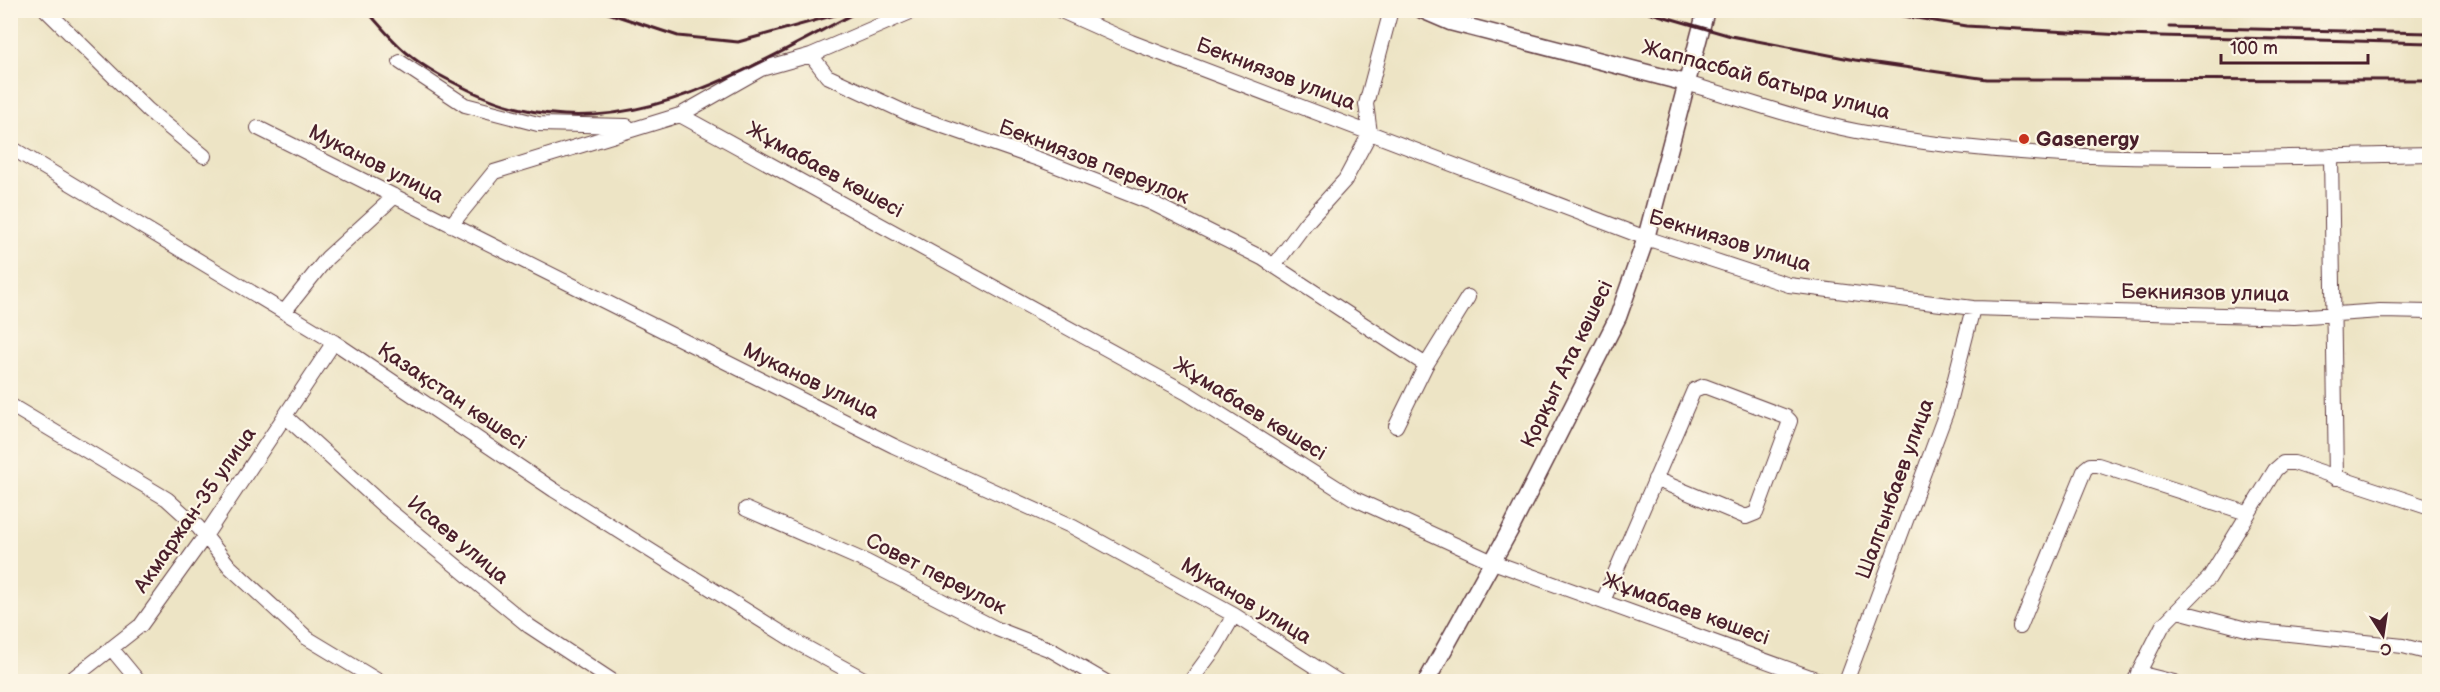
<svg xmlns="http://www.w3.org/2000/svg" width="2440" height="692" font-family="'Balsamiq Sans',sans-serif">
  <rect width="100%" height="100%" fill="#fcf5e5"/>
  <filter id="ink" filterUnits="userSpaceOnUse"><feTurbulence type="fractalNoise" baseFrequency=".0167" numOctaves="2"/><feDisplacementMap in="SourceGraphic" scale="12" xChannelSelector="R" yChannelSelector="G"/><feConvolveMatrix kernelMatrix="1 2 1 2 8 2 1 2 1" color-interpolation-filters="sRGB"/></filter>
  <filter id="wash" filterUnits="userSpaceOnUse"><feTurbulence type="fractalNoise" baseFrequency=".008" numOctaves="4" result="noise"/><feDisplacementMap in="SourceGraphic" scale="24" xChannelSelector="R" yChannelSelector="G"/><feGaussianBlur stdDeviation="1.35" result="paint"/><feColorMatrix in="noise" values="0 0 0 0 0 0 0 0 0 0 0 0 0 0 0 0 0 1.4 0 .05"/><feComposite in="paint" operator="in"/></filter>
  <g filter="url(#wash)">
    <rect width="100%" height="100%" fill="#ede4c5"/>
  </g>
  <g filter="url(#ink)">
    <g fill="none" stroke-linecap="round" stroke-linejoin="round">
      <g stroke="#623d42" stroke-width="16">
        <path id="minor" d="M 46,10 L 148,110 L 204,156
          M 915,10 L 811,55 L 827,76 L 911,115 L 1041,160 L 1152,203 L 1262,258 L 1426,365
          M 1059,10 L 1131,42 L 1646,238 L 1789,285 L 1973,308 L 2294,317 L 2380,311 L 2430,312
          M 400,62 L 465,105 L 538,124 L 627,126
          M 1686,83 C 1742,99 1799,120 1856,131 C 2043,167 2240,158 2430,154
          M 680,115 L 1187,393 L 1353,498 L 1493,562 L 1824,682
          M 258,128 L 894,446 L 1073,527 L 1234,615 L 1339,682
          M 10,147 L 334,342 L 554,490 L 796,642 L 869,682
          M 2331,156 L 2336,478
          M 451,225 L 494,172 L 680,115 L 761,69 L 811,55
          M 1274,266 L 1305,224 L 1345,180 L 1370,133 L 1366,104 L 1391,10
          M 284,312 L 327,258 L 395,196
          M 10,405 L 167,499 L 198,527 L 230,567 L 307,638 L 380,682
          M 285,416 L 386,508 L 529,626 L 614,682
          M 1396,426 L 1426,365 L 1468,297
          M 746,509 L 867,562 L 997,629 L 1051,650 L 1106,682
          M 1603,601 L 1694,390 L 1704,386 L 1786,417 L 1790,421 L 1756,513 L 1746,517 L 1655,479
          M 2178,611 L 2250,630 L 2403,646 L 2430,653
          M 2020,627 L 2085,469 L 2090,465 L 2098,465 L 2247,513
          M 111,648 L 139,682
          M 2138,673 L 2174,682
          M 68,682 L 141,625 L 205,536 L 334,342
          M 1190,682 L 1215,648 L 1234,615
          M 1846,682 L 1947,410 L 1973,308
          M 2134,682 L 2163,625 L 2209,578 L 2275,470 L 2283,463 L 2294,463 L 2430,508"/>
      </g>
      <g stroke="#623d42" stroke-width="19">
        <path id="major" d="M 1422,10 L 1450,22 L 1686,83
          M 1426,682 L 1510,530 L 1618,317 L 1646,238 L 1706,10"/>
      </g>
      <use href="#minor" stroke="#fff" stroke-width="14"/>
      <use href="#major" stroke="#fff" stroke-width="16"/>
      <path stroke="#4a1f2b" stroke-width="3" d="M 366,10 C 379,24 392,41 407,53 C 427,70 450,81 473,92 C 613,157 738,73 861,10
        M 599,10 L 678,36 L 738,42 L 846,12
        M 1641,10 L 1731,36 L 1855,60 L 1987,79 L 2430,80
        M 1866,10 L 1966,26 L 2122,35 L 2430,43
        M 2169,27 L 2430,33"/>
    </g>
  </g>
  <circle fill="#c8321e" stroke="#fcf5e5" stroke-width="2" cx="2024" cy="139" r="6"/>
  <g text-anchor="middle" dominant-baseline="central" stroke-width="4.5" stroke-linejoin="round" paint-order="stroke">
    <g font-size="21" fill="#4a1f2b" stroke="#fcf5e5">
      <text transform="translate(1276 74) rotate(21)">Бекниязов улица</text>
      <text transform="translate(1766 80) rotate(15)">Жаппасбай батыра улица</text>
      <text transform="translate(1094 162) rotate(21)">Бекниязов переулок</text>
      <text transform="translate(376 164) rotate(27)">Муканов улица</text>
      <text transform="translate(825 170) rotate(29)">Жұмабаев көшесі</text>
      <text transform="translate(1730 241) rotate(17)">Бекниязов улица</text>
      <text transform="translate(2205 293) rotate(1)">Бекниязов улица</text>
      <text transform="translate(1567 364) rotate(-64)">Қорқыт Ата көшесі</text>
      <text transform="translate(811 381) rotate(26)">Муканов улица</text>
      <text transform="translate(452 396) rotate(34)">Қазақстан көшесі</text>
      <text transform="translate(1250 409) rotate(32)">Жұмабаев көшесі</text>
      <text transform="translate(1895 489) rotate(-70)">Шалгынбаев улица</text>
      <text transform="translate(195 510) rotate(-55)">Акмаржан-35 улица</text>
      <text transform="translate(458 540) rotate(40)">Исаев улица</text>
      <text transform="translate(936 574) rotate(27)">Совет переулок</text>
      <text transform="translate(1246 601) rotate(31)">Муканов улица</text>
      <text transform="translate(1686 609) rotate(20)">Жұмабаев көшесі</text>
    </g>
    <g font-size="21" font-weight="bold" fill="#4a1f2b" stroke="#fcf5e5" text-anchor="start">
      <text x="2036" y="139">Gasenergy</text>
    </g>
  </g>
  <rect width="2440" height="692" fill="none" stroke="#fcf5e5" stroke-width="36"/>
  <g transform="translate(2383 635) rotate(168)" stroke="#fcf5e5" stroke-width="4.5" paint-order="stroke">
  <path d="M0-4.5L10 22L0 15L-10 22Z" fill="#4a1f2b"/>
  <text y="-9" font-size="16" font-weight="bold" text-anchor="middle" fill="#4a1f2b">С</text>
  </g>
  <path d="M2221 54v9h147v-9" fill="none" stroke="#4a1f2b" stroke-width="3"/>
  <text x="2230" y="54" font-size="18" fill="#4a1f2b" stroke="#fcf5e5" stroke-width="4.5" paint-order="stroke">100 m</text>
</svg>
